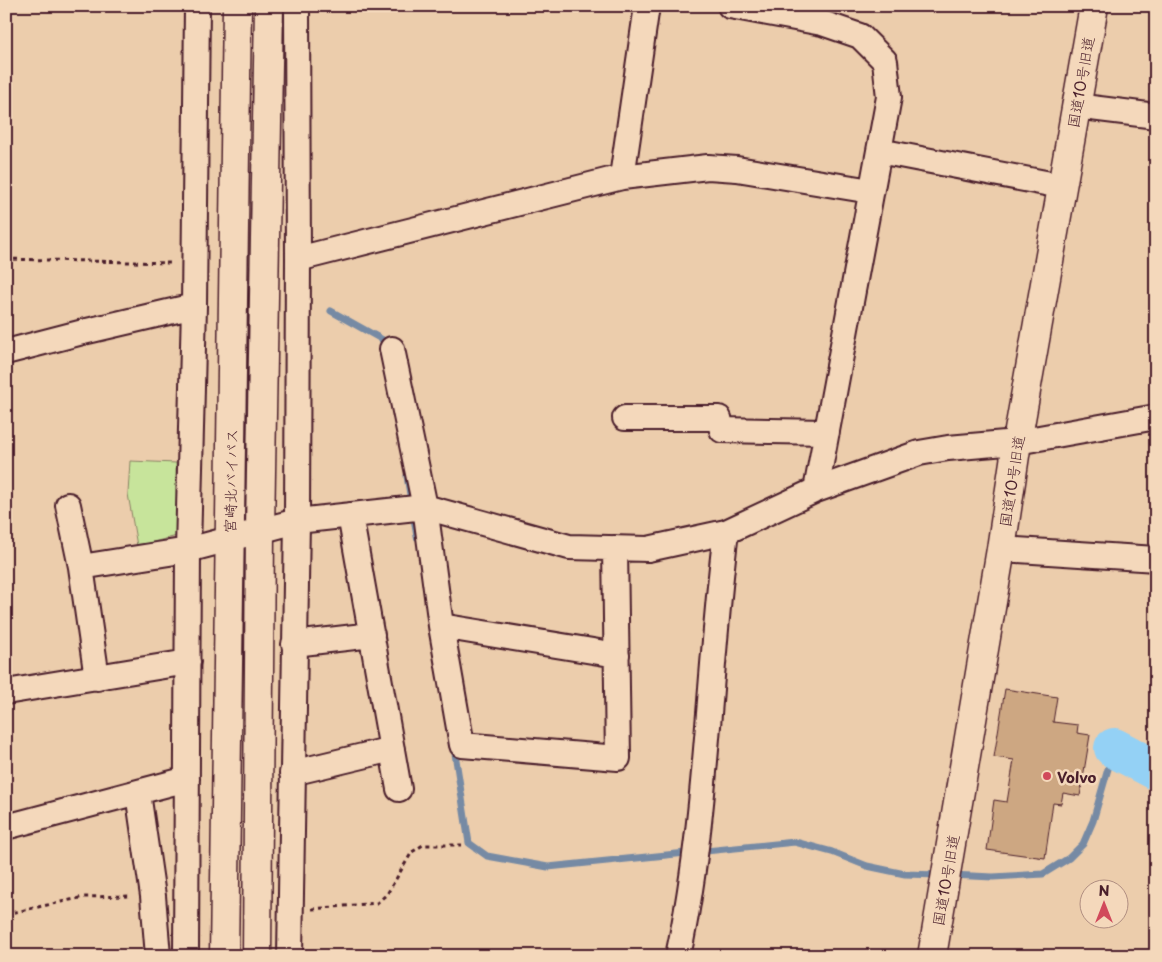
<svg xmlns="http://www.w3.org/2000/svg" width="1162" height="962" font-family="'Playpen Sans','Klee One',sans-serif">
  <rect width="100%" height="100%" fill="#eccdac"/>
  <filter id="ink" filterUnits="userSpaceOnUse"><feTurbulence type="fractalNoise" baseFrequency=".02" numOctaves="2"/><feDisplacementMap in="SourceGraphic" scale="10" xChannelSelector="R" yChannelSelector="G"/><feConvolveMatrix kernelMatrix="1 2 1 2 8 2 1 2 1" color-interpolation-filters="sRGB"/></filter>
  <g filter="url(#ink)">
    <path fill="#c7e49b" stroke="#888263" d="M 130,461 L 176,463 L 177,536 L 137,546 L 128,494 Z"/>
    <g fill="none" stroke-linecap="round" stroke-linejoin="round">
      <path stroke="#768aa4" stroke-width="7" d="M 331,311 L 383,340 L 384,350
        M 407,476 L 417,537
        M 454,747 L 469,843 L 487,856 L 548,867 L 795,842 L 832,852 L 867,866 L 905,874 L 940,875
        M 951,875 L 993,877 L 1043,874 L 1069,858 L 1083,844 L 1093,821 L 1114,748"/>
      <path stroke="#94d1f5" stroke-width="40" d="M 1114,748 L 1156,770"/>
    </g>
    <path fill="#cda782" stroke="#4a1f2b" d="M 1005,689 L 1057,697 L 1053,722 L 1078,725 L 1077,733 L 1090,735 L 1080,796 L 1063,793 L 1061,804 L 1053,803 L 1045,858 L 987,850 L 994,800 L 1007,802 L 1014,760 L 994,757 Z"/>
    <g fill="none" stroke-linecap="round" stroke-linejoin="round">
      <g stroke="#4a1f2b" stroke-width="28">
        <path id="minor" d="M 730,6 L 822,23 L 860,36 L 885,61 L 889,97 L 816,490
          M 1075,106 L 1156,116
          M 879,151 L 1061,186
          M 622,177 L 647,6
          M 298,259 L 622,177 L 708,167 L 737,169 L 871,191
          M 392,349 L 425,507 L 441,626 L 462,745 L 618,758 L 615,548
          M 6,352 L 83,332 L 194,306
          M 625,418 L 719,418 L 722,430 L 827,432
          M 68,505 L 81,567 L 97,678
          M 350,515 L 399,789
          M 1001,549 L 1156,559
          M 81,567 L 188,550 L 297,521 L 425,507 L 569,547 L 648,549 L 726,532 L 816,490 L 919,453 L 948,448 L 1017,442 L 1156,417
          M 441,626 L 617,655
          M 294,644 L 372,635
          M 6,692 L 188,662
          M 292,773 L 392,749
          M 138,793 L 153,896 L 158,956
          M 6,827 L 187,779
          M 186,956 L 188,550 L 194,306 L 197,6
          M 290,956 L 297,521 L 298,259 L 297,6
          M 678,956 C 708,816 708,673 726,532"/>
      </g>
      <g stroke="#4a1f2b" stroke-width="31">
        <path id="tertiary" d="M 932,956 L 1001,549 L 1017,442 L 1094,6"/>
      </g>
      <g stroke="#4a1f2b" stroke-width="31">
        <path id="trunk" d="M 224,956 L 237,6
          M 257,956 L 260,530 L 269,6"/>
      </g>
      <path stroke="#4a1f2b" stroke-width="3" stroke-dasharray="4 4" stroke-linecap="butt" d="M 6,259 L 171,263
        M 312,909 L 377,903 L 387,894 L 412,852 L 423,845 L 462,845
        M 6,914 L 84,897 L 131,896"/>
      <use href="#minor" stroke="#f4d8bb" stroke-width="24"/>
      <use href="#tertiary" stroke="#f4d8bb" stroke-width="28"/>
      <use href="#trunk" stroke="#f4d8bb" stroke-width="28"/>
    </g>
  </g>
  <circle fill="#d1495b" stroke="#f4d8bb" stroke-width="2" cx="1047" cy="776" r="5"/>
  <g text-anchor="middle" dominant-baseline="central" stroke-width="5" stroke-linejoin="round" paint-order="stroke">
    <g font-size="15" fill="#4a1f2b" stroke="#f4d8bb">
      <text transform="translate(1080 82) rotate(-80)">国道10号旧道</text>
      <text transform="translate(230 481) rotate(-89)">宮崎北バイパス</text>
      <text transform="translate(1011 481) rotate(-81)">国道10号旧道</text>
      <text transform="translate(945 880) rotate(-80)">国道10号旧道</text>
    </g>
    <g font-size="15" font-weight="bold" fill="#4a1f2b" stroke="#f4d8bb" text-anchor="start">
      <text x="1057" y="776">Volvo</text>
    </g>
  </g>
  <rect width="1162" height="962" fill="none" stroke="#f4d8bb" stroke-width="25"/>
  <rect x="12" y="12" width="1137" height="937" fill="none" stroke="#4a1f2b" stroke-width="2" filter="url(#ink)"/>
  <g transform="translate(1104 904)"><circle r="24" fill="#f4d8bb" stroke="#b08e81"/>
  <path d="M0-4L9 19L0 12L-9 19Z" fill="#d1495b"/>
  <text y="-8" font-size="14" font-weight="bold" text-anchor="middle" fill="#4a1f2b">N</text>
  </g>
</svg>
